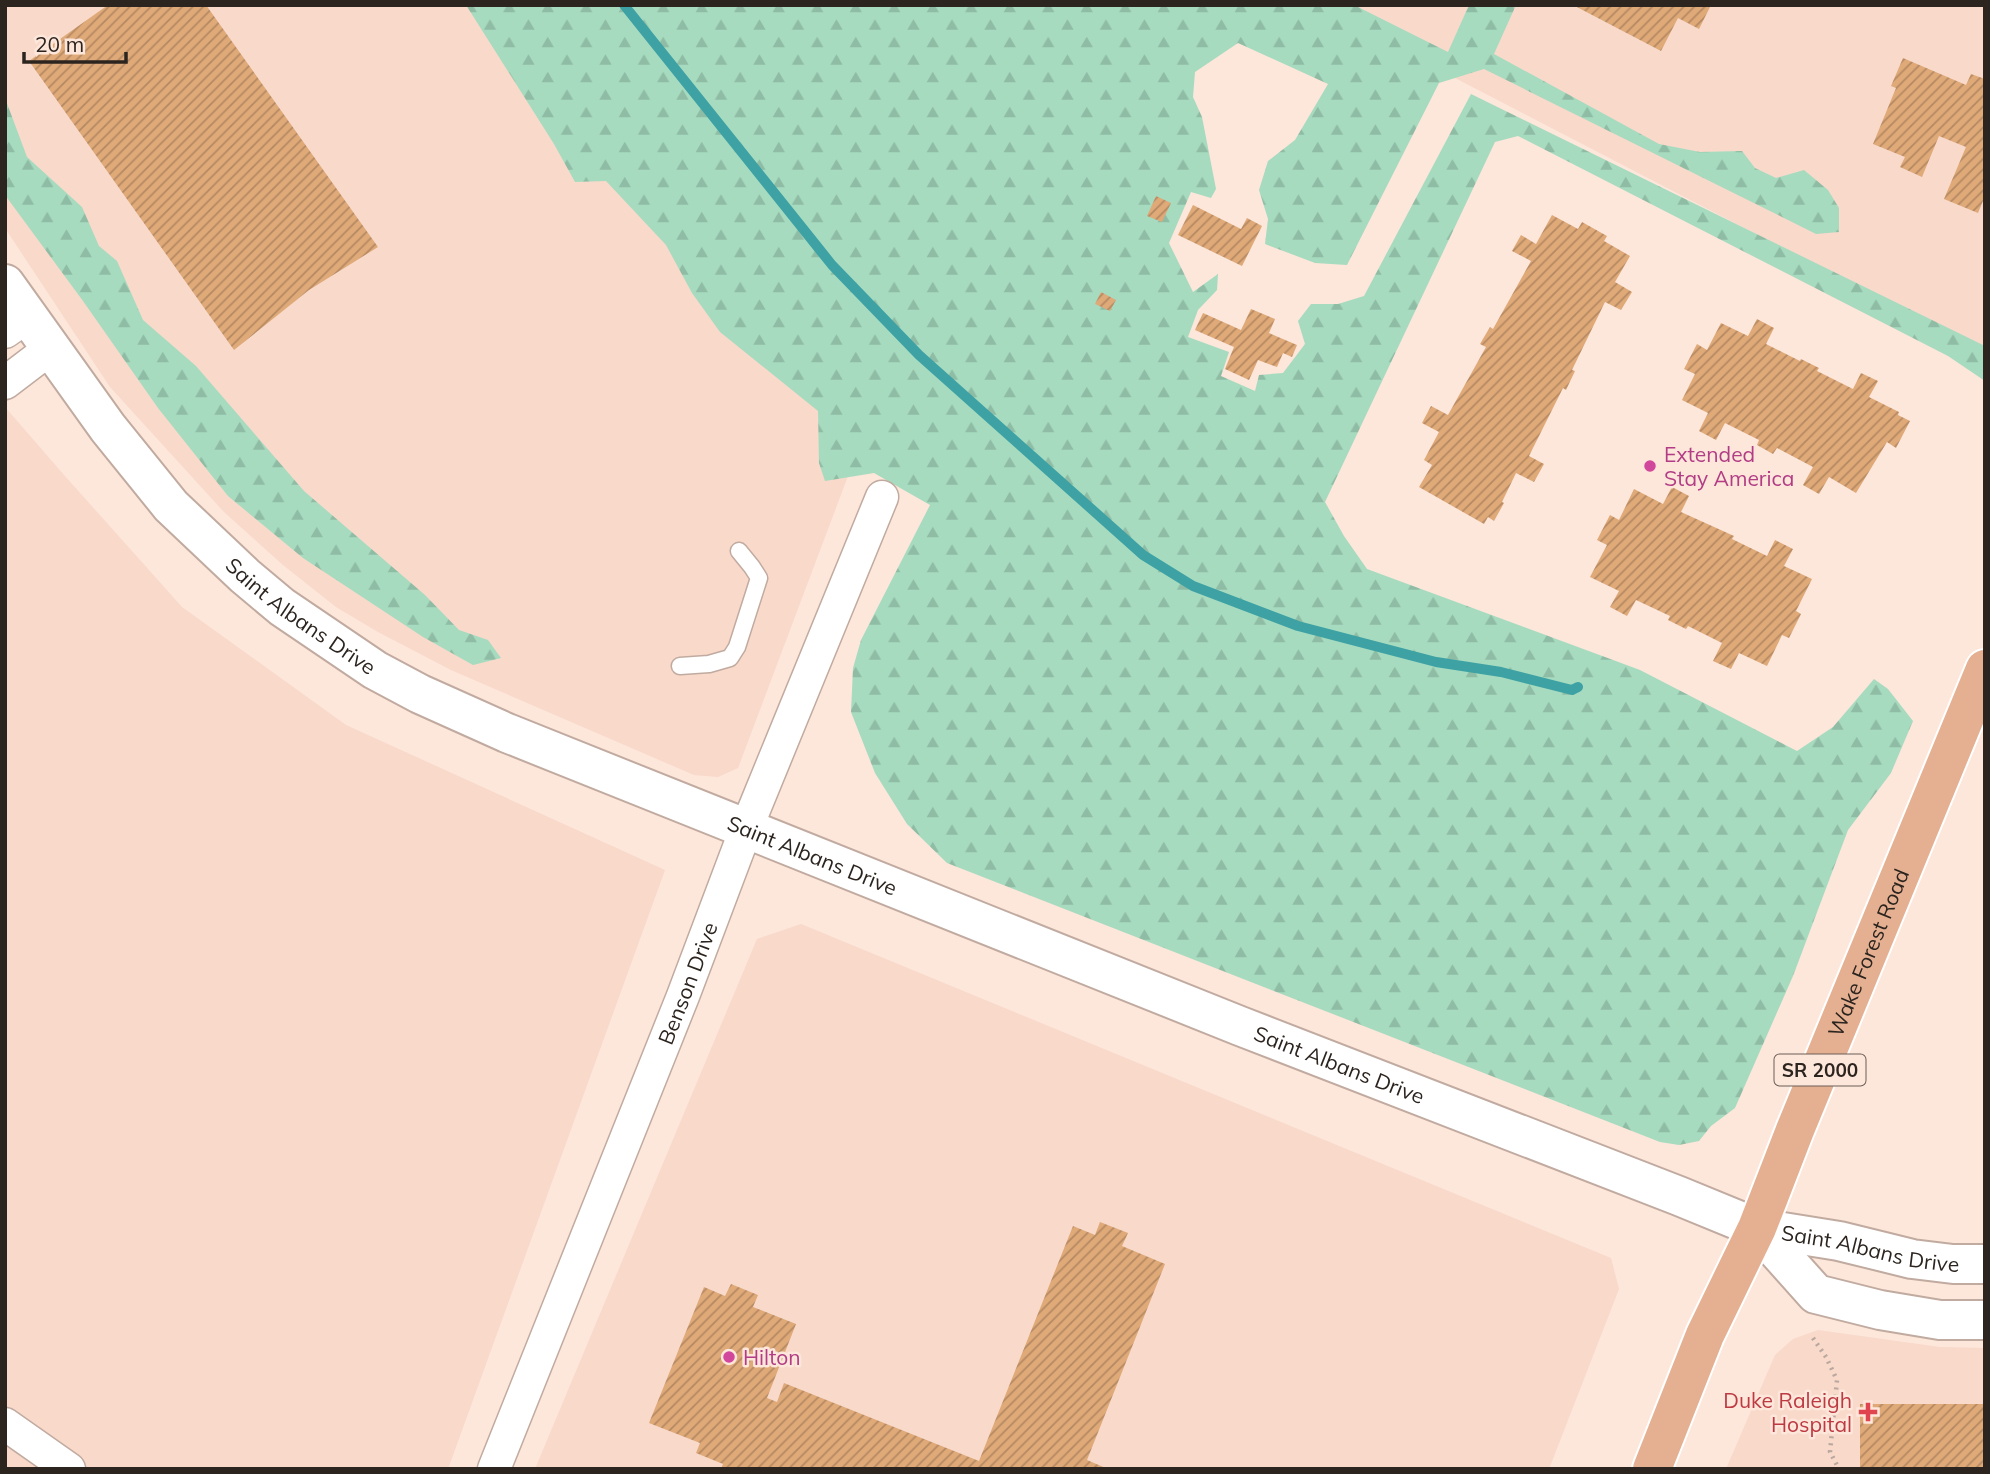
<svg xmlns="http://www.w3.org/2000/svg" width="1990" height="1474" font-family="Mulish,sans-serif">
  <defs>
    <pattern id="forest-firs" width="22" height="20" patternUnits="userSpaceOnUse" patternTransform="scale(1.75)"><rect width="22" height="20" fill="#a6dbbf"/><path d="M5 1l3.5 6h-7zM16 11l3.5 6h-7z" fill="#8fbca4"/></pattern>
    <pattern id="building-hatch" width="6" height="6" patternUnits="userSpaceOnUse" patternTransform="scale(1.75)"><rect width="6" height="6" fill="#dfa978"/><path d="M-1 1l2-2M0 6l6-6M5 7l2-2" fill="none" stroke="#b58962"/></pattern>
  </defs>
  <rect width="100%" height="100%" fill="#fde6da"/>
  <path fill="#f8d9ca" d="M 5,5 L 665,5 L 851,468 L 738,768 L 718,777 L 694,775 L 451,670 L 378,632 L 336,607 L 283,565 L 224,512 L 110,387 L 5,228 Z
    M 1308,5 L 1985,5 L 1985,353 L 1457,79 Z
    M 5,407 L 64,475 L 182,607 L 346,725 L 665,870 L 448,1469 L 5,1469 Z
    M 801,924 L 1611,1258 L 1619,1289 L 1549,1469 L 535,1469 L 757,939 Z
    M 1818,1330 L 1940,1347 L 1985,1348 L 1985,1469 L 1726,1469 L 1775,1355 L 1793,1339 Z"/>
  <path fill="url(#forest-firs)" d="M 466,5 L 1354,5 L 1448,52 L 1469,5 L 1516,5 L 1494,54 L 1659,144 L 1700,152 L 1742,151 L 1755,168 L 1776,178 L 1804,170 L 1828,190 L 1839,208 L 1839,232 L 1816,234 L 1484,69 L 1439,83 L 1347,265 L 1315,263 L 1265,244 L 1268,219 L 1259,190 L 1268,161 L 1295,140 L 1328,84 L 1238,43 L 1195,72 L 1193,97 L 1202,117 L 1216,189 L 1211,198 L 1191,192 L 1169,243 L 1193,292 L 1218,274 L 1217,290 L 1198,310 L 1188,337 L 1229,352 L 1221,376 L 1255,391 L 1259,375 L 1283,373 L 1305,344 L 1298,321 L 1311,304 L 1338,304 L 1364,296 L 1471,94 L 1985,346 L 1985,381 L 1948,356 L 1518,136 L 1495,142 L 1325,502 L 1344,536 L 1367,569 L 1640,670 L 1797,751 L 1833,727 L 1874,679 L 1888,689 L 1913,721 L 1891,773 L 1848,830 L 1793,976 L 1735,1108 L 1711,1126 L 1699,1141 L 1679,1145 L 1660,1142 L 947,863 L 907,824 L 875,773 L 851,712 L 853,668 L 861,640 L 930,505 L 874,473 L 825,481 L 819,463 L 818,411 L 720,332 L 692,293 L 666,245 L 606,181 L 575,182 L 554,144 Z
    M 5,98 L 27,157 L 82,207 L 99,246 L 117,261 L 143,320 L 196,366 L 304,491 L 425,595 L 459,630 L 488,640 L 501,658 L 473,665 L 423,637 L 303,558 L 228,496 L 158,408 L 83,301 L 5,195 Z"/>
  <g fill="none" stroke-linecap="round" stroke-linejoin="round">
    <path stroke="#3ea2a5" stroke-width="10" d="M 624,5 L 832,265 L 919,355 L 1143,555 L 1193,586 L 1298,626 L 1436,662 L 1501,672 L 1572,690 L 1578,687"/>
  </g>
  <path fill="url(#building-hatch)" d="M 108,5 L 206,5 L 378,247 L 309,290 L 234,350 L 29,61 Z
    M 1573,5 L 1711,5 L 1699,29 L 1678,18 L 1661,51 Z
    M 1903,58 L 1966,85 L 1971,74 L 1985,79 L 1985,196 L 1978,213 L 1944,199 L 1966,147 L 1939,136 L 1922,177 L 1900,167 L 1905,157 L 1873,144 L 1896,88 L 1891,86 Z
    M 1156,196 L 1171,203 L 1162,222 L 1147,216 Z
    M 1193,205 L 1241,229 L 1247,218 L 1262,226 L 1242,266 L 1178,235 Z
    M 1552,215 L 1578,229 L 1582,222 L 1607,236 L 1604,241 L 1630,256 L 1615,282 L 1632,292 L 1621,310 L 1605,302 L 1572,370 L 1575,371 L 1566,390 L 1563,388 L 1529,456 L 1544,464 L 1534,482 L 1516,473 L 1502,502 L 1504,503 L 1494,521 L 1488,517 L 1484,524 L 1419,487 L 1432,465 L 1424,460 L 1439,432 L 1422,423 L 1431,406 L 1448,415 L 1486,347 L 1480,344 L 1490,327 L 1493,329 L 1531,261 L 1512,251 L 1521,235 L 1536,244 Z
    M 1101,292 L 1116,300 L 1110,311 L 1095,304 Z
    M 1251,309 L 1275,319 L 1269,333 L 1297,345 L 1292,357 L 1283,353 L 1277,367 L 1258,360 L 1249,380 L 1225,369 L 1234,347 L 1195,330 L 1203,313 L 1241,330 Z
    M 1757,319 L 1774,328 L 1766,344 L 1800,361 L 1801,359 L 1819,368 L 1817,371 L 1853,389 L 1861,373 L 1878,381 L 1869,397 L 1899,412 L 1898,415 L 1910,421 L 1896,448 L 1887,442 L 1856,493 L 1829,477 L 1819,494 L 1803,485 L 1813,467 L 1777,448 L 1773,454 L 1757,445 L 1759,440 L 1725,423 L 1716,440 L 1699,431 L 1708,413 L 1682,400 L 1695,374 L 1684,369 L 1697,344 L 1707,350 L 1721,323 L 1748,336 Z
    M 1672,487 L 1689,496 L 1681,512 L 1734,536 L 1732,539 L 1767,556 L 1775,540 L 1793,549 L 1784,566 L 1812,579 L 1796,611 L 1801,614 L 1789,638 L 1782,635 L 1767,666 L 1739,653 L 1731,669 L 1713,661 L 1722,643 L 1688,626 L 1686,629 L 1668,620 L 1670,616 L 1636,600 L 1627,616 L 1610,607 L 1619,591 L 1590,577 L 1607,545 L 1597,540 L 1610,515 L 1619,520 L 1634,489 L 1663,504 Z
    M 1100,1222 L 1128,1233 L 1122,1246 L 1165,1264 L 1087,1460 L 1108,1469 L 721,1469 L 723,1464 L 696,1453 L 700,1443 L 649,1423 L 704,1287 L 725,1296 L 731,1284 L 758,1295 L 753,1307 L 796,1324 L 767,1398 L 777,1402 L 784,1383 L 979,1461 L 1073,1226 L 1095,1235 Z
    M 1860,1404 L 1985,1404 L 1985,1469 L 1860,1469 Z"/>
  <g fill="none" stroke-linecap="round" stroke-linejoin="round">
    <g stroke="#c1aba0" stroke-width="19">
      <path id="lane" d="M 680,666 L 709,664 L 730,658 L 737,647 L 759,578 L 752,567 L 739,551"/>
    </g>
    <g stroke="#c1aba0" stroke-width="35">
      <g id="street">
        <path d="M 5,332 L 28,316"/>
        <path d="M 5,383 L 51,348"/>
        <path d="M 5,1424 L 69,1469"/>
        <path id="s1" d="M 494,1469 L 683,996 L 746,829 L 882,497"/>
      </g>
    </g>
    <g stroke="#c1aba0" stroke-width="42">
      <g id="secondary">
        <path id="s2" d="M 5,284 L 108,428 L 171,506 L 245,576 L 282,607 L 375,670 L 420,694 L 507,733 L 1240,1026 L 1679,1196 L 1757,1228 L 1839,1241 L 1912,1259 L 1953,1264 L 1985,1264"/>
        <path d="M 1757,1228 L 1816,1294 L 1880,1310 L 1940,1320 L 1985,1320"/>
      </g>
    </g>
    <g stroke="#fff" stroke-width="42">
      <g id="primary">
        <path id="s3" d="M 1652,1469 L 1705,1335 L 1757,1228 L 1795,1130 L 1985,669"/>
      </g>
    </g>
    <path stroke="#baa79e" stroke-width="4.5" stroke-dasharray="2 5" stroke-linecap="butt" d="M 1813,1338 L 1826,1357 L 1837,1380 L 1830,1452 L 1839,1469"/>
    <use href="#lane" stroke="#fff" stroke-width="16"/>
    <use href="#street" stroke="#fff" stroke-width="32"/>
    <use href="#secondary" stroke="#fff" stroke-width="38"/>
    <use href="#primary" stroke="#e5b091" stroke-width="38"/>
  </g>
  <g fill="#d1479c" stroke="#fde6da" stroke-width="2.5">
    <circle cx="1650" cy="466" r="7"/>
    <circle cx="729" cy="1357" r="7"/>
  </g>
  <path fill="#e0444e" stroke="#fde6da" stroke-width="2.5" d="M1864.5 1401.5h7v7h7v7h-7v7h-7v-7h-7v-7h7z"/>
  <g text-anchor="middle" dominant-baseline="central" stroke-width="5" stroke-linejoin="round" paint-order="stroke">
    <rect fill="#fde6da" stroke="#6b5e57" stroke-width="2" x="1774.5" y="1054.5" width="91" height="31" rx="5"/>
    <g font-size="19" font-weight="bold" fill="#2c241f">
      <text x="1820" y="1070">SR 2000</text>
    </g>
    <g font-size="21" fill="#b23c85" stroke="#fde6da" text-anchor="start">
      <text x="1664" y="454">Extended<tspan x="1664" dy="24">Stay America</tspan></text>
      <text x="743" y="1357">Hilton</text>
    </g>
    <g font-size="21" fill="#2c241f" stroke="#fde6da">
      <text stroke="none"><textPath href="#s2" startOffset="448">Saint Albans Drive</textPath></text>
      <text stroke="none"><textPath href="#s2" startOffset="1015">Saint Albans Drive</textPath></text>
      <text stroke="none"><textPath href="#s3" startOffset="560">Wake Forest Road</textPath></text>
      <text stroke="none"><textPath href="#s1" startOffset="523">Benson Drive</textPath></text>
      <text stroke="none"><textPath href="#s2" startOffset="1582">Saint Albans Drive</textPath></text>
      <text stroke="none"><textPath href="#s2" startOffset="2146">Saint Albans Drive</textPath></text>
    </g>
    <g font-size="21" fill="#be3a42" stroke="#fde6da" text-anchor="end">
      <text x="1852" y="1400">Duke Raleigh<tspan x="1852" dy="24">Hospital</tspan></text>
    </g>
  </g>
  <rect width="1990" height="1474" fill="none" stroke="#2c241f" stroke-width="14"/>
  <path d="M24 52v10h102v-10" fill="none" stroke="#2c241f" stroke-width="3.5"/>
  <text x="35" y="52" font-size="21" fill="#2c241f" stroke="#fde6da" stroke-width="5" paint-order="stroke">20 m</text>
</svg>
